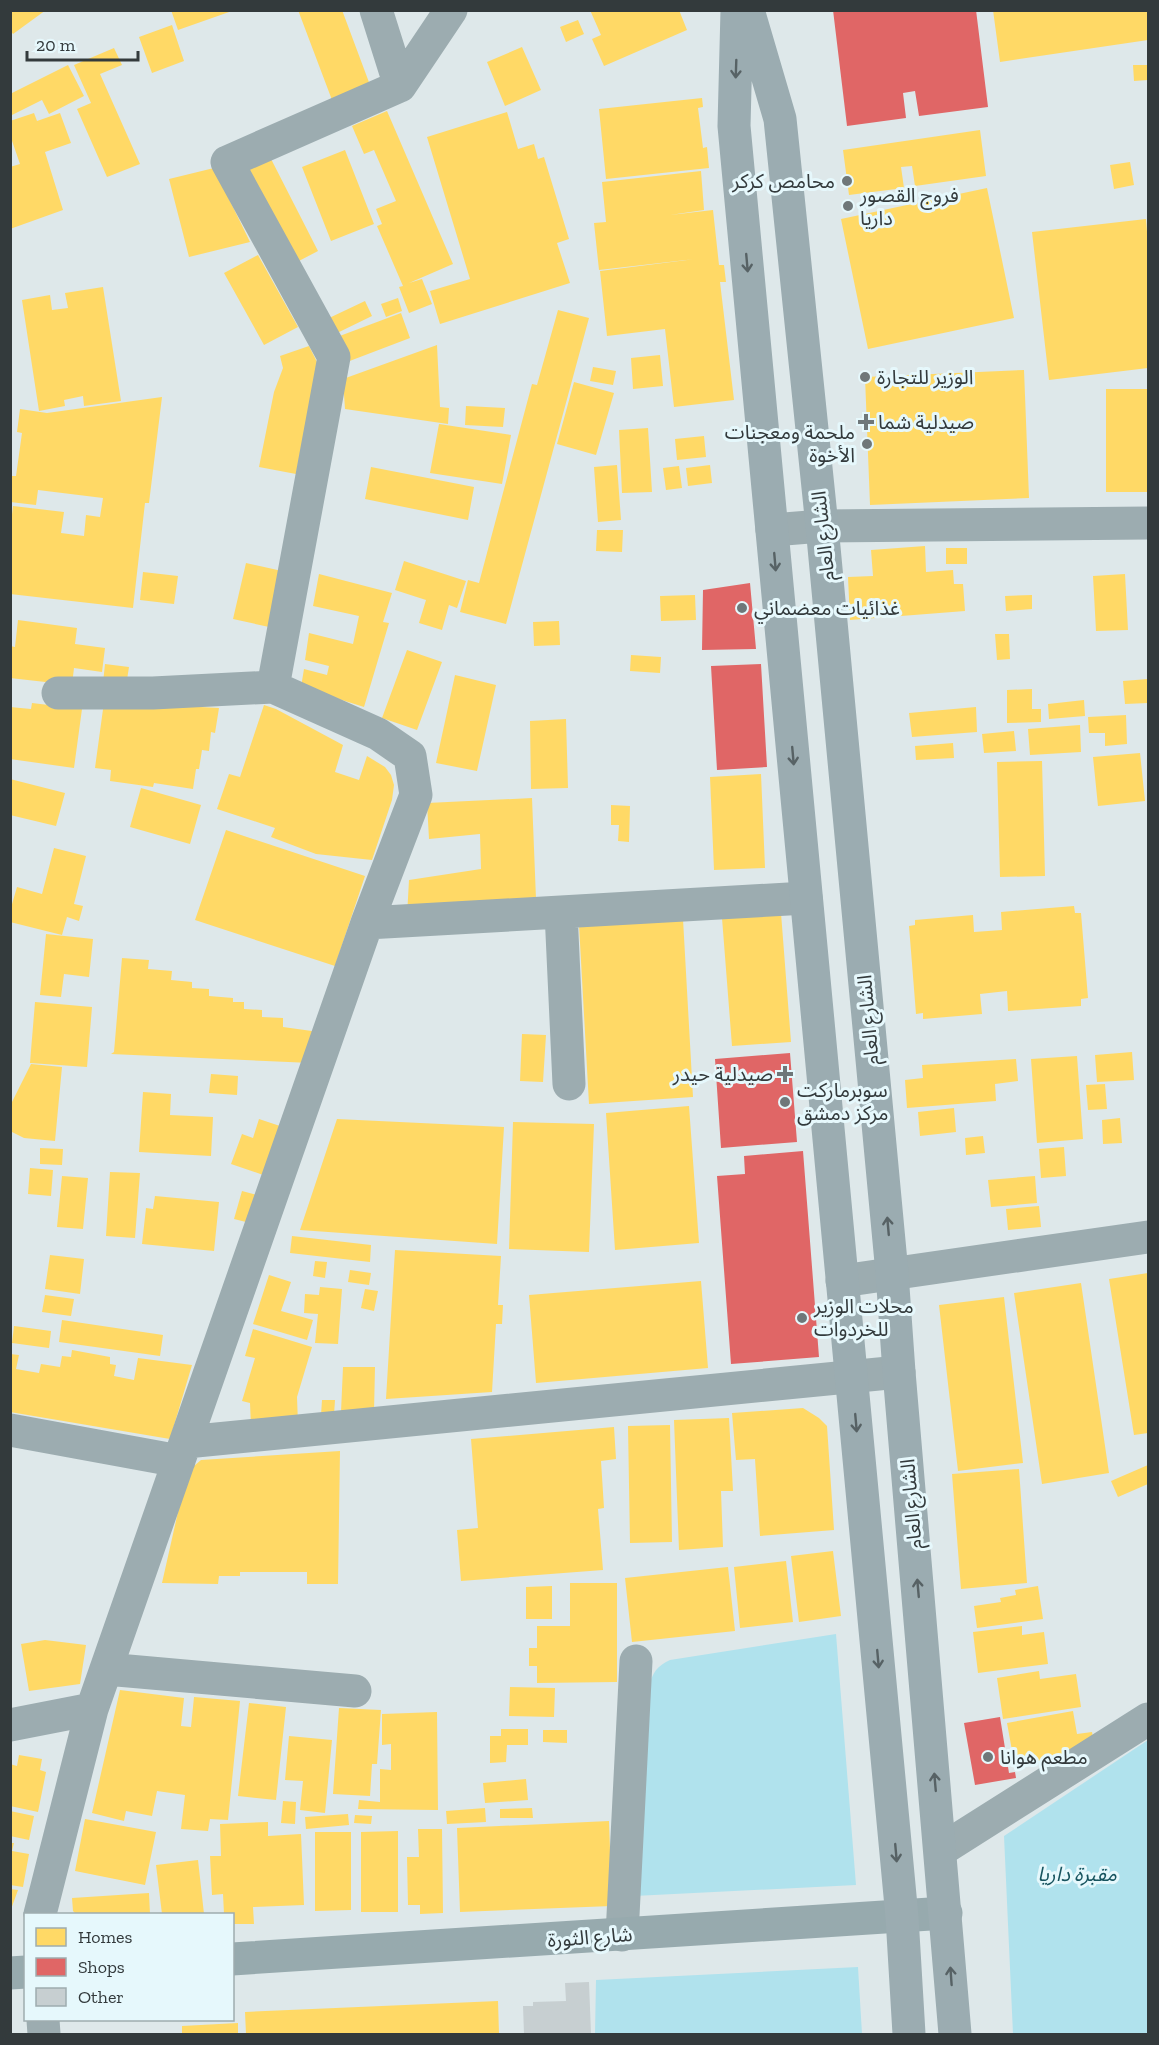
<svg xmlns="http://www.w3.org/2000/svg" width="1159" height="2045" font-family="'Zilla Slab','Noto Sans Arabic',serif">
  <rect width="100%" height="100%" fill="#dee8ea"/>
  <path fill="#b0e2ed" d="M 836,1634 L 856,1885 L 634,1896 L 649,1686 C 653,1672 657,1666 670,1660 Z
    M 1148,1740 L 1148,2034 L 1013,2034 L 1004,1836 Z
    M 858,1967 L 862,2034 L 595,2034 L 596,1980 Z"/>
  <path fill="#ffd966" d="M 10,10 L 46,10 L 13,34 L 10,30 Z
    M 171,10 L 232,10 L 232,11 L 178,30 Z
    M 298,10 L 342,10 L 370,85 L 332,100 Z
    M 590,10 L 679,10 L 687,30 L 604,66 L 592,39 L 601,35 Z
    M 993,10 L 1148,10 L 1148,40 L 1000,62 Z
    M 578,20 L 584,34 L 566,42 L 560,27 Z
    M 172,25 L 184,61 L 152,73 L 139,37 Z
    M 522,47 L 541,90 L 505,106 L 487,62 Z
    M 114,48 L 122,65 L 100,74 L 140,164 L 107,177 L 77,109 L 91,103 L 74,65 Z
    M 68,65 L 84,96 L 49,114 L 42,100 L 10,116 L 10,94 Z
    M 1133,65 L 1148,65 L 1148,80 L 1134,81 Z
    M 702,98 L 703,107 L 698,108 L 703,148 L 707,147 L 709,168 L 606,179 L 599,109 Z
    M 387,111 L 453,264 L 409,283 L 422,279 L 432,304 L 409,313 L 399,287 L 403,286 L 377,226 L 382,224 L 376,209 L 396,201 L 374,150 L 364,154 L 352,126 Z
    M 507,112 L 518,149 L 534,144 L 538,159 L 544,157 L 569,239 L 557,243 L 570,283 L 440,324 L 430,291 L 470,279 L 427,137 Z
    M 34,113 L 37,121 L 60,113 L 71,143 L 45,152 L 63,210 L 10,229 L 10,167 L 20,164 L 10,135 L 10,121 Z
    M 980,130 L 986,176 L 915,186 L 912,166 L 901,167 L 904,188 L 849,195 L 843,150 Z
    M 345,150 L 374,224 L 331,241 L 302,167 Z
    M 269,155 L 318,251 L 297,262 L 247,166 Z
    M 1130,162 L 1134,185 L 1114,189 L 1110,165 Z
    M 214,168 L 250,242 L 189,257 L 169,179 Z
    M 701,171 L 704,210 L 670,215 L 713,210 L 719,265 L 724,265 L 726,282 L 720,282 L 734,400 L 674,407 L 665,329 L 607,336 L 600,271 L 695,259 L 599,270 L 594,223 L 606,222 L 602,182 Z
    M 987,188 L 1014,318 L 868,349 L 841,219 Z
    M 1146,219 L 1148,244 L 1148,368 L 1049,380 L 1032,232 Z
    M 258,255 L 298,327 L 264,345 L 224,273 Z
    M 103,287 L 121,401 L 84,406 L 83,396 L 64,400 L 65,406 L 39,411 L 22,300 L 50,295 L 52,310 L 68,308 L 65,293 Z
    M 398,298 L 402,311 L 386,317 L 381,304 Z
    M 365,301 L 372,316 L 335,334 L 327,319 Z
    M 558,310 L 589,318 L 506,624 L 460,612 L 468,580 L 479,583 L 532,384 L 537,385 Z
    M 401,313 L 410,338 L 347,362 L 337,337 Z
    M 437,345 L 440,407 L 449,408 L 448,424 L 345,409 L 343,379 Z
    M 309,346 L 318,364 L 296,474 L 259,467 L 274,392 L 283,368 L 280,356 Z
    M 660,355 L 663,386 L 633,389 L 631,358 Z
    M 593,367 L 616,371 L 613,385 L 590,381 Z
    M 1024,370 L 1029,498 L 870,505 L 865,377 Z
    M 574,382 L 614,393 L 596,455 L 557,444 Z
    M 1106,389 L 1148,389 L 1148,492 L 1106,492 Z
    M 162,397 L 149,503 L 145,503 L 133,608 L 10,594 L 10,531 L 13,506 L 64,512 L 61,533 L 84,536 L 86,515 L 100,517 L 103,498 L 38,490 L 36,505 L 10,502 L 12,476 L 16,476 L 22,433 L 17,432 L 20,409 L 47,413 Z
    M 466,406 L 505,408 L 503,427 L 465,425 Z
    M 439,424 L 511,435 L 502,484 L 430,473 Z
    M 648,428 L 652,492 L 622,493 L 619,430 Z
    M 704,436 L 706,457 L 677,460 L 675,439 Z
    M 617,465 L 621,520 L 598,522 L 594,467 Z
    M 710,465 L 712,483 L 688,486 L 686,468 Z
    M 679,466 L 682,488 L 666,490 L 663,468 Z
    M 371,467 L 474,487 L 468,520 L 365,499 Z
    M 597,530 L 623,530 L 622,552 L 596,551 Z
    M 925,546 L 926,572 L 953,570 L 954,584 L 963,584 L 965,611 L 850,620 L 848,577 L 873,576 L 871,550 Z
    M 946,548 L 967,548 L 967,564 L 946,564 Z
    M 404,561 L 466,581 L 457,608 L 449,605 L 442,630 L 419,623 L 426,600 L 395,590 Z
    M 246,563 L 282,571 L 269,627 L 233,619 Z
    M 143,572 L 178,576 L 174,604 L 140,600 Z
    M 319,574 L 392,593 L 383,622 L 389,623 L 364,707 L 301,687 L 304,669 L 327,675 L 329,666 L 305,660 L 309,633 L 353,644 L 359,616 L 313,606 Z
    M 1125,574 L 1128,630 L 1096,631 L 1093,576 Z
    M 695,595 L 696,620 L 661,621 L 660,596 Z
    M 1032,595 L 1032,609 L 1006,611 L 1005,596 Z
    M 18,620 L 77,628 L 75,644 L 105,648 L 102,672 L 74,668 L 72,685 L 10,678 L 10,646 L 15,647 Z
    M 559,621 L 560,645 L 534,646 L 533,622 Z
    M 995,634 L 1009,634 L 1010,659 L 997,660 Z
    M 407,650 L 442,662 L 417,730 L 382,718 Z
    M 631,655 L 661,657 L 660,673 L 630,671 Z
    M 105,664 L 129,667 L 126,686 L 103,683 Z
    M 455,675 L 496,685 L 477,771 L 436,763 Z
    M 1148,679 L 1148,703 L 1125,704 L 1123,681 Z
    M 1032,689 L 1032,709 L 1041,709 L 1041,722 L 1007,723 L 1007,690 Z
    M 1084,700 L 1085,716 L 1049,719 L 1048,704 Z
    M 104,702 L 219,708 L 215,733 L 211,732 L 209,751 L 202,750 L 199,769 L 196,769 L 193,789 L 154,783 L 153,787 L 110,781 L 111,770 L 95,768 Z
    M 32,703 L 82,709 L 74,768 L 10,759 L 10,707 L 31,709 Z
    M 264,705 L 276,709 L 343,745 L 335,772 L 359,780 L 367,756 L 385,767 L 391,775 L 394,785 L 392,800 L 372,860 L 316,854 L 271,837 L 275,828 L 217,809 L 229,774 L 240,777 Z
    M 976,707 L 977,732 L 912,737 L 909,713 Z
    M 1126,715 L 1127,744 L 1105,746 L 1105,733 L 1089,733 L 1088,717 Z
    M 566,719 L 568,788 L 531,789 L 530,721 Z
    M 1080,725 L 1081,752 L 1030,755 L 1028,729 Z
    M 1014,731 L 1016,751 L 984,753 L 982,734 Z
    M 953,743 L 954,758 L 916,760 L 915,746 Z
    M 1140,753 L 1145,801 L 1098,806 L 1093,757 Z
    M 1042,761 L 1045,876 L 1000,877 L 997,762 Z
    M 761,774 L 765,868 L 714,870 L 710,777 Z
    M 10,779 L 65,793 L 56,826 L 10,815 Z
    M 141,788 L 201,805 L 190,844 L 130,827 Z
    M 532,798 L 536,899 L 407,916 L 409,880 L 481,869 L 480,834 L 429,839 L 427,803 Z
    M 611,805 L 630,806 L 629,842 L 618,841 L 619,825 L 611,825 Z
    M 226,830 L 365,876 L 335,966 L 195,920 Z
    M 54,848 L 86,856 L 74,904 L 83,906 L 79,921 L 67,917 L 62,935 L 10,922 L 10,911 L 17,887 L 42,894 Z
    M 1074,906 L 1075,913 L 1081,913 L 1088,998 L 1081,999 L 1081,1006 L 1008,1011 L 1007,991 L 980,994 L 982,1014 L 923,1019 L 923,1013 L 916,1014 L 909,926 L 915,925 L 915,920 L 973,915 L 974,932 L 1002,930 L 1001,912 Z
    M 781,913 L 791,1042 L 732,1046 L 722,918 Z
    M 683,919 L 693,1097 L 589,1104 L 579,925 Z
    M 46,934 L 93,939 L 89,977 L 64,974 L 61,997 L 40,995 Z
    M 122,958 L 149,960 L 148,969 L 172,971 L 171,980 L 192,982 L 192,988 L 209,989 L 209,996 L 233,998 L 233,1002 L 244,1002 L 244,1009 L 262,1010 L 262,1017 L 283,1018 L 283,1027 L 319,1032 L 311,1063 L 111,1054 L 114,1052 Z
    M 35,1002 L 92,1007 L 87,1067 L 30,1063 Z
    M 522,1034 L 546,1035 L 543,1082 L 520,1081 Z
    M 1132,1052 L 1134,1080 L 1097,1082 L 1095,1055 Z
    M 1077,1056 L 1083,1139 L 1037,1143 L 1031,1059 Z
    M 1016,1059 L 1018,1081 L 995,1084 L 996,1101 L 907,1108 L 905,1080 L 923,1078 L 922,1065 Z
    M 31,1064 L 62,1067 L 55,1141 L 24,1138 L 10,1131 L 10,1106 Z
    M 211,1074 L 238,1076 L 237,1095 L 209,1093 Z
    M 1105,1084 L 1107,1109 L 1088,1110 L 1086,1085 Z
    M 143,1092 L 171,1094 L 170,1115 L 213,1117 L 211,1156 L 139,1152 Z
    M 689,1106 L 699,1243 L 615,1250 L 606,1113 Z
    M 954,1108 L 956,1132 L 920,1136 L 918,1112 Z
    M 1120,1118 L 1122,1143 L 1103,1144 L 1102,1120 Z
    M 259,1119 L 286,1128 L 269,1177 L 231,1164 L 242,1134 L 253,1138 Z
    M 337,1119 L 504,1127 L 497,1244 L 300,1230 Z
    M 513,1122 L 594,1124 L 589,1252 L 509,1249 Z
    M 983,1136 L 985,1153 L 966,1155 L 965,1138 Z
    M 1064,1147 L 1066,1176 L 1041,1178 L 1039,1149 Z
    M 40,1148 L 63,1149 L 62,1165 L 40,1164 Z
    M 30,1168 L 53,1170 L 51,1196 L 28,1194 Z
    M 110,1172 L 140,1173 L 135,1238 L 106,1236 Z
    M 62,1176 L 88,1178 L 83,1229 L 57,1227 Z
    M 1035,1176 L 1037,1203 L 991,1207 L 988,1180 Z
    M 242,1191 L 257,1195 L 250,1223 L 234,1219 Z
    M 155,1196 L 219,1202 L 214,1251 L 142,1244 L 146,1208 L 153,1209 Z
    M 1039,1206 L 1041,1227 L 1008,1230 L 1006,1209 Z
    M 292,1236 L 371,1245 L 370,1262 L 290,1253 Z
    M 395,1250 L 501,1256 L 498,1305 L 503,1305 L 502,1324 L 496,1324 L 492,1392 L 386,1399 Z
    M 50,1255 L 84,1259 L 80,1294 L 45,1289 Z
    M 315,1261 L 327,1262 L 325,1278 L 313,1276 Z
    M 350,1270 L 371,1273 L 369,1285 L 348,1282 Z
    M 1148,1273 L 1148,1433 L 1134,1435 L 1109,1279 Z
    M 269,1275 L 291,1282 L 281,1311 L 313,1320 L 307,1340 L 253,1324 Z
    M 701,1281 L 708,1368 L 536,1383 L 529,1295 Z
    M 1081,1283 L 1109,1473 L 1042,1484 L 1014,1293 Z
    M 320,1287 L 342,1289 L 338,1344 L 315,1343 L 318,1314 L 304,1313 L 305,1294 L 319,1295 Z
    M 365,1289 L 378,1291 L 374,1311 L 361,1308 Z
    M 45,1295 L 74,1299 L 71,1316 L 42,1312 Z
    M 1004,1297 L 1023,1463 L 958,1471 L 939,1305 Z
    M 62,1320 L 163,1335 L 160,1356 L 59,1342 Z
    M 14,1326 L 51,1331 L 49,1348 L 12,1343 Z
    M 253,1329 L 312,1347 L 297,1397 L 298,1424 L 251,1426 L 250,1403 L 242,1401 L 255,1358 L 245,1356 Z
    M 72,1350 L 110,1357 L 110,1364 L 116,1365 L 114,1376 L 134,1380 L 138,1358 L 192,1365 L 170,1439 L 10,1412 L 10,1354 L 19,1355 L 16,1369 L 39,1373 L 41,1364 L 60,1367 L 62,1356 L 71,1357 Z
    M 343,1367 L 375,1367 L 374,1412 L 341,1412 Z
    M 322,1400 L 335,1400 L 334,1415 L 321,1415 Z
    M 803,1408 L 819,1418 L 827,1426 L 834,1530 L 760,1536 L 755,1459 L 736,1460 L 732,1413 Z
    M 729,1418 L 733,1491 L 721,1491 L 723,1547 L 679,1550 L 674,1420 Z
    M 670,1425 L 672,1542 L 630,1543 L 628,1426 Z
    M 614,1427 L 616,1459 L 601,1461 L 604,1508 L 598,1509 L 603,1570 L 461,1581 L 457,1530 L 478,1528 L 471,1439 Z
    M 340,1451 L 338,1584 L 307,1584 L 307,1572 L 240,1572 L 240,1576 L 219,1576 L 218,1584 L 162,1583 L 187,1472 L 201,1460 Z
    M 1148,1465 L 1148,1484 L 1118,1497 L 1111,1481 Z
    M 1019,1469 L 1027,1583 L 961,1589 L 952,1474 Z
    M 833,1551 L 841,1616 L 799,1622 L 791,1556 Z
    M 786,1561 L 793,1622 L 740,1628 L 734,1567 Z
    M 728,1567 L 735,1631 L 632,1642 L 625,1578 Z
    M 570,1583 L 617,1583 L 617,1682 L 537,1683 L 537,1666 L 529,1666 L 529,1648 L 537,1648 L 537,1626 L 570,1626 Z
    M 552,1586 L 552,1619 L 526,1619 L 526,1587 Z
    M 1038,1586 L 1043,1619 L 977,1628 L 974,1606 L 1001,1602 L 1000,1598 L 1016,1595 L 1015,1590 Z
    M 1022,1626 L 1022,1635 L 1044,1632 L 1048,1664 L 978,1673 L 973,1632 Z
    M 45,1640 L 86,1645 L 80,1684 L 29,1691 L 21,1644 Z
    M 1039,1671 L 1040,1679 L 1076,1674 L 1081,1707 L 1003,1719 L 997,1678 Z
    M 510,1687 L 555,1688 L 554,1717 L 509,1716 Z
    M 120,1690 L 184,1698 L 181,1726 L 191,1727 L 194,1697 L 240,1701 L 228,1820 L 210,1819 L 208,1831 L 181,1829 L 185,1795 L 157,1791 L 152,1816 L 126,1811 L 124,1821 L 92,1813 Z
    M 249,1703 L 286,1707 L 276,1800 L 238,1796 Z
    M 339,1708 L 381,1710 L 377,1764 L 372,1764 L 370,1796 L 333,1794 Z
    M 1073,1711 L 1077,1734 L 1092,1732 L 1094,1745 L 1081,1756 L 1015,1767 L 1007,1723 Z
    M 437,1712 L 438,1810 L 358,1809 L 359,1800 L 380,1802 L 380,1769 L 391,1770 L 391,1744 L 382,1745 L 382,1714 Z
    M 501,1729 L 528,1729 L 528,1745 L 507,1745 L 506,1762 L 490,1763 L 490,1736 L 501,1736 Z
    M 543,1730 L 567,1730 L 567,1743 L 543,1742 Z
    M 289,1736 L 332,1740 L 325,1813 L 300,1810 L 303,1781 L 285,1780 Z
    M 19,1755 L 42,1759 L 40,1770 L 46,1772 L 38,1812 L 10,1806 L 10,1764 L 17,1766 Z
    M 526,1779 L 528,1800 L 485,1803 L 483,1783 Z
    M 283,1801 L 296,1802 L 295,1824 L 281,1823 Z
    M 485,1808 L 486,1822 L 447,1824 L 446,1811 Z
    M 532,1808 L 533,1818 L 500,1818 L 500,1809 Z
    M 10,1811 L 34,1816 L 29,1840 L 10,1836 Z
    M 348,1814 L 349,1825 L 306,1829 L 305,1817 Z
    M 355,1815 L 372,1816 L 371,1824 L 354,1823 Z
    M 85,1819 L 156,1832 L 145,1885 L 75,1871 Z
    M 609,1821 L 612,1906 L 460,1912 L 457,1828 Z
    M 268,1822 L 268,1836 L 301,1834 L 304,1905 L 253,1907 L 254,1924 L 232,1924 L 232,1914 L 224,1914 L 223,1894 L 212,1895 L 210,1856 L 221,1856 L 220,1824 Z
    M 418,1829 L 442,1829 L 443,1913 L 420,1914 L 420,1905 L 408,1905 L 407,1857 L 419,1857 Z
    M 398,1831 L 398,1912 L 361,1912 L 361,1832 Z
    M 315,1832 L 351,1832 L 351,1910 L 315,1911 Z
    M 10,1843 L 14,1843 L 12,1851 L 29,1854 L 23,1887 L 10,1885 Z
    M 198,1860 L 204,1914 L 162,1914 L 156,1865 Z
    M 10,1889 L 18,1890 L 10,1912 Z
    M 149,1893 L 150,1914 L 76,1914 L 73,1911 L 72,1898 Z
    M 498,2001 L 499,2034 L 246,2034 L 245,2012 Z
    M 238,2023 L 238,2034 L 182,2034 L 182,2026 Z"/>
  <path fill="#e06666" d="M 833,10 L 976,10 L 988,107 L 919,116 L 915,91 L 903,93 L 906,118 L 847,126 Z
    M 750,583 L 756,649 L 702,650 L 703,590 Z
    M 761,664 L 767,767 L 717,770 L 711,666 Z
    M 790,1053 L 797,1142 L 721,1148 L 715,1059 Z
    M 803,1151 L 819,1357 L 731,1364 L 717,1176 L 745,1174 L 744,1156 Z
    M 1000,1717 L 1009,1773 L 1015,1772 L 1016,1778 L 975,1785 L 964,1723 Z"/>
  <path fill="#c7cfd1" d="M 589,1982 L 591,2034 L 524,2034 L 523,2006 L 533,2006 L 533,2002 L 566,2001 L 565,1983 Z"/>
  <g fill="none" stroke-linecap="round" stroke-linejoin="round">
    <path stroke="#9cacb0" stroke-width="33" d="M 400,86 L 451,10
      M 772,530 L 822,526 L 1148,523
      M 58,693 L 153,693 L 273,687
      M 561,912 L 569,1084
      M 367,923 L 806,898
      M 842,1281 L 1148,1237
      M 10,1430 L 179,1461
      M 186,1442 L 899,1372
      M 106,1669 L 355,1691
      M 10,1725 L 92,1709
      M 941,1850 L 1148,1719
      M 40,1914 L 92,1709 L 367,923 L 416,795 L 410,756 L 378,734 L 273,687 L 334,357 L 227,162 L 400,86 L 376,10
      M 622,1935 L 636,1661
      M 43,2020 L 44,2034"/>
    <path stroke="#97aaae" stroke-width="33" d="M 232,1959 L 946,1913
      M 10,1973 L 26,1972"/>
    <path stroke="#9bacb1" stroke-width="33" d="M 737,10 L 734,126 L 902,1917 L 909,2034
      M 748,10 L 780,119 L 822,526 L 892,1273 L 899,1372 L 955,2034"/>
  </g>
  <defs><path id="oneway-shaft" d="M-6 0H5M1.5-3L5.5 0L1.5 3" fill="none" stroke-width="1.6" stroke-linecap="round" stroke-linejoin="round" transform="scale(1.5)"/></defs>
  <g stroke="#576265">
    <use href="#oneway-shaft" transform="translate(736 69) rotate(92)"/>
    <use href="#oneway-shaft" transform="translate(747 263) rotate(85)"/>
    <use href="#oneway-shaft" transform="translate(775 562) rotate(85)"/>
    <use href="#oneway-shaft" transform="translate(793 756) rotate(85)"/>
    <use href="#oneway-shaft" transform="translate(888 1226) rotate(-95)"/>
    <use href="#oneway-shaft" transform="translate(856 1423) rotate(85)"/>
    <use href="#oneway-shaft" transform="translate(918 1588) rotate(-95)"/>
    <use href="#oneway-shaft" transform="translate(878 1659) rotate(85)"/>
    <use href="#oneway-shaft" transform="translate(935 1782) rotate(-95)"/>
    <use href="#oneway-shaft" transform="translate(896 1853) rotate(85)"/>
    <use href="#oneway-shaft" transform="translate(951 1976) rotate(-94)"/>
  </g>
  <g fill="#6f7779" stroke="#e6f8fc" stroke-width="2">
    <circle cx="847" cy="181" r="6"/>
    <circle cx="848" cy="206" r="6"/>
    <circle cx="865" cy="377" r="6"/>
    <path d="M863 413h6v6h6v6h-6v6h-6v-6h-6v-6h6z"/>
    <circle cx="867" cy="444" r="6"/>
    <circle cx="742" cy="608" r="6"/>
    <path d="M782 1065h6v6h6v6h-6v6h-6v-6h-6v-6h6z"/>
    <circle cx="785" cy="1102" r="6"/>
    <circle cx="802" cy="1318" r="6"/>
    <circle cx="988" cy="1757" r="6"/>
  </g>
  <g text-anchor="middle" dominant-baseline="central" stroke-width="6" stroke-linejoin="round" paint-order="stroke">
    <g font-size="20" fill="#333a3c" stroke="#e6f8fc" text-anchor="start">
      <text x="835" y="181" text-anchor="end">محامص كركر</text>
      <text x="860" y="195">فروج القصور<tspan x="860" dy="23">داريا</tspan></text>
      <text x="877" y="377">الوزير للتجارة</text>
      <text x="878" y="422">صيدلية شما</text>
      <text x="855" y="432" text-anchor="end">ملحمة ومعجنات<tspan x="855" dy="23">الأخوة</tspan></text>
      <text x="754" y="608">غذائيات معضماني</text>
      <text x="773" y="1074" text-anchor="end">صيدلية حيدر</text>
      <text x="797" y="1090">سوبرماركت<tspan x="797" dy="23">مركز دمشق</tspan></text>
      <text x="814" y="1306">محلات الوزير<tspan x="814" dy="23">للخردوات</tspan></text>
      <text x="1000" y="1757">مطعم هوانا</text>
    </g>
    <g font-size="20" fill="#333a3c" stroke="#e6f8fc">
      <text transform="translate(823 536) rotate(-96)">الشارع العام</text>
      <text transform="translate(868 1020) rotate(-95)">الشارع العام</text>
      <text transform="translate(911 1504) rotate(-95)">الشارع العام</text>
      <text transform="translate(590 1937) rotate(-4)">شارع الثورة</text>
    </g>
    <g font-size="20" font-style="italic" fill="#17545f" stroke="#e6f8fc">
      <text x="1077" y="1874">مقبرة داريا</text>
    </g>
  </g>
  <rect width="1159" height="2045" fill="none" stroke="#333a3c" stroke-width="24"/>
  <rect x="24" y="1913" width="210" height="108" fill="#e6f8fc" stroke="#9eacaf" stroke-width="1.5"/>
  <rect x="36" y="1928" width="30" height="18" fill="#ffd966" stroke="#9eacaf" stroke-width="1.5"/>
  <text x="78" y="1943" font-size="18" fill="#333a3c">Homes</text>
  <rect x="36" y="1958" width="30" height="18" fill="#e06666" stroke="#9eacaf" stroke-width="1.5"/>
  <text x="78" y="1973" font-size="18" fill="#333a3c">Shops</text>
  <rect x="36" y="1988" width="30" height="18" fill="#c7cfd1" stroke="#9eacaf" stroke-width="1.5"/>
  <text x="78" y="2003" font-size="18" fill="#333a3c">Other</text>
  <path d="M27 51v9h111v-9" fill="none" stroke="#333a3c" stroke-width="3"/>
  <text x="36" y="51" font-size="18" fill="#333a3c" stroke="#e6f8fc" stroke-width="4.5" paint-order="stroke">20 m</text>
</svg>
